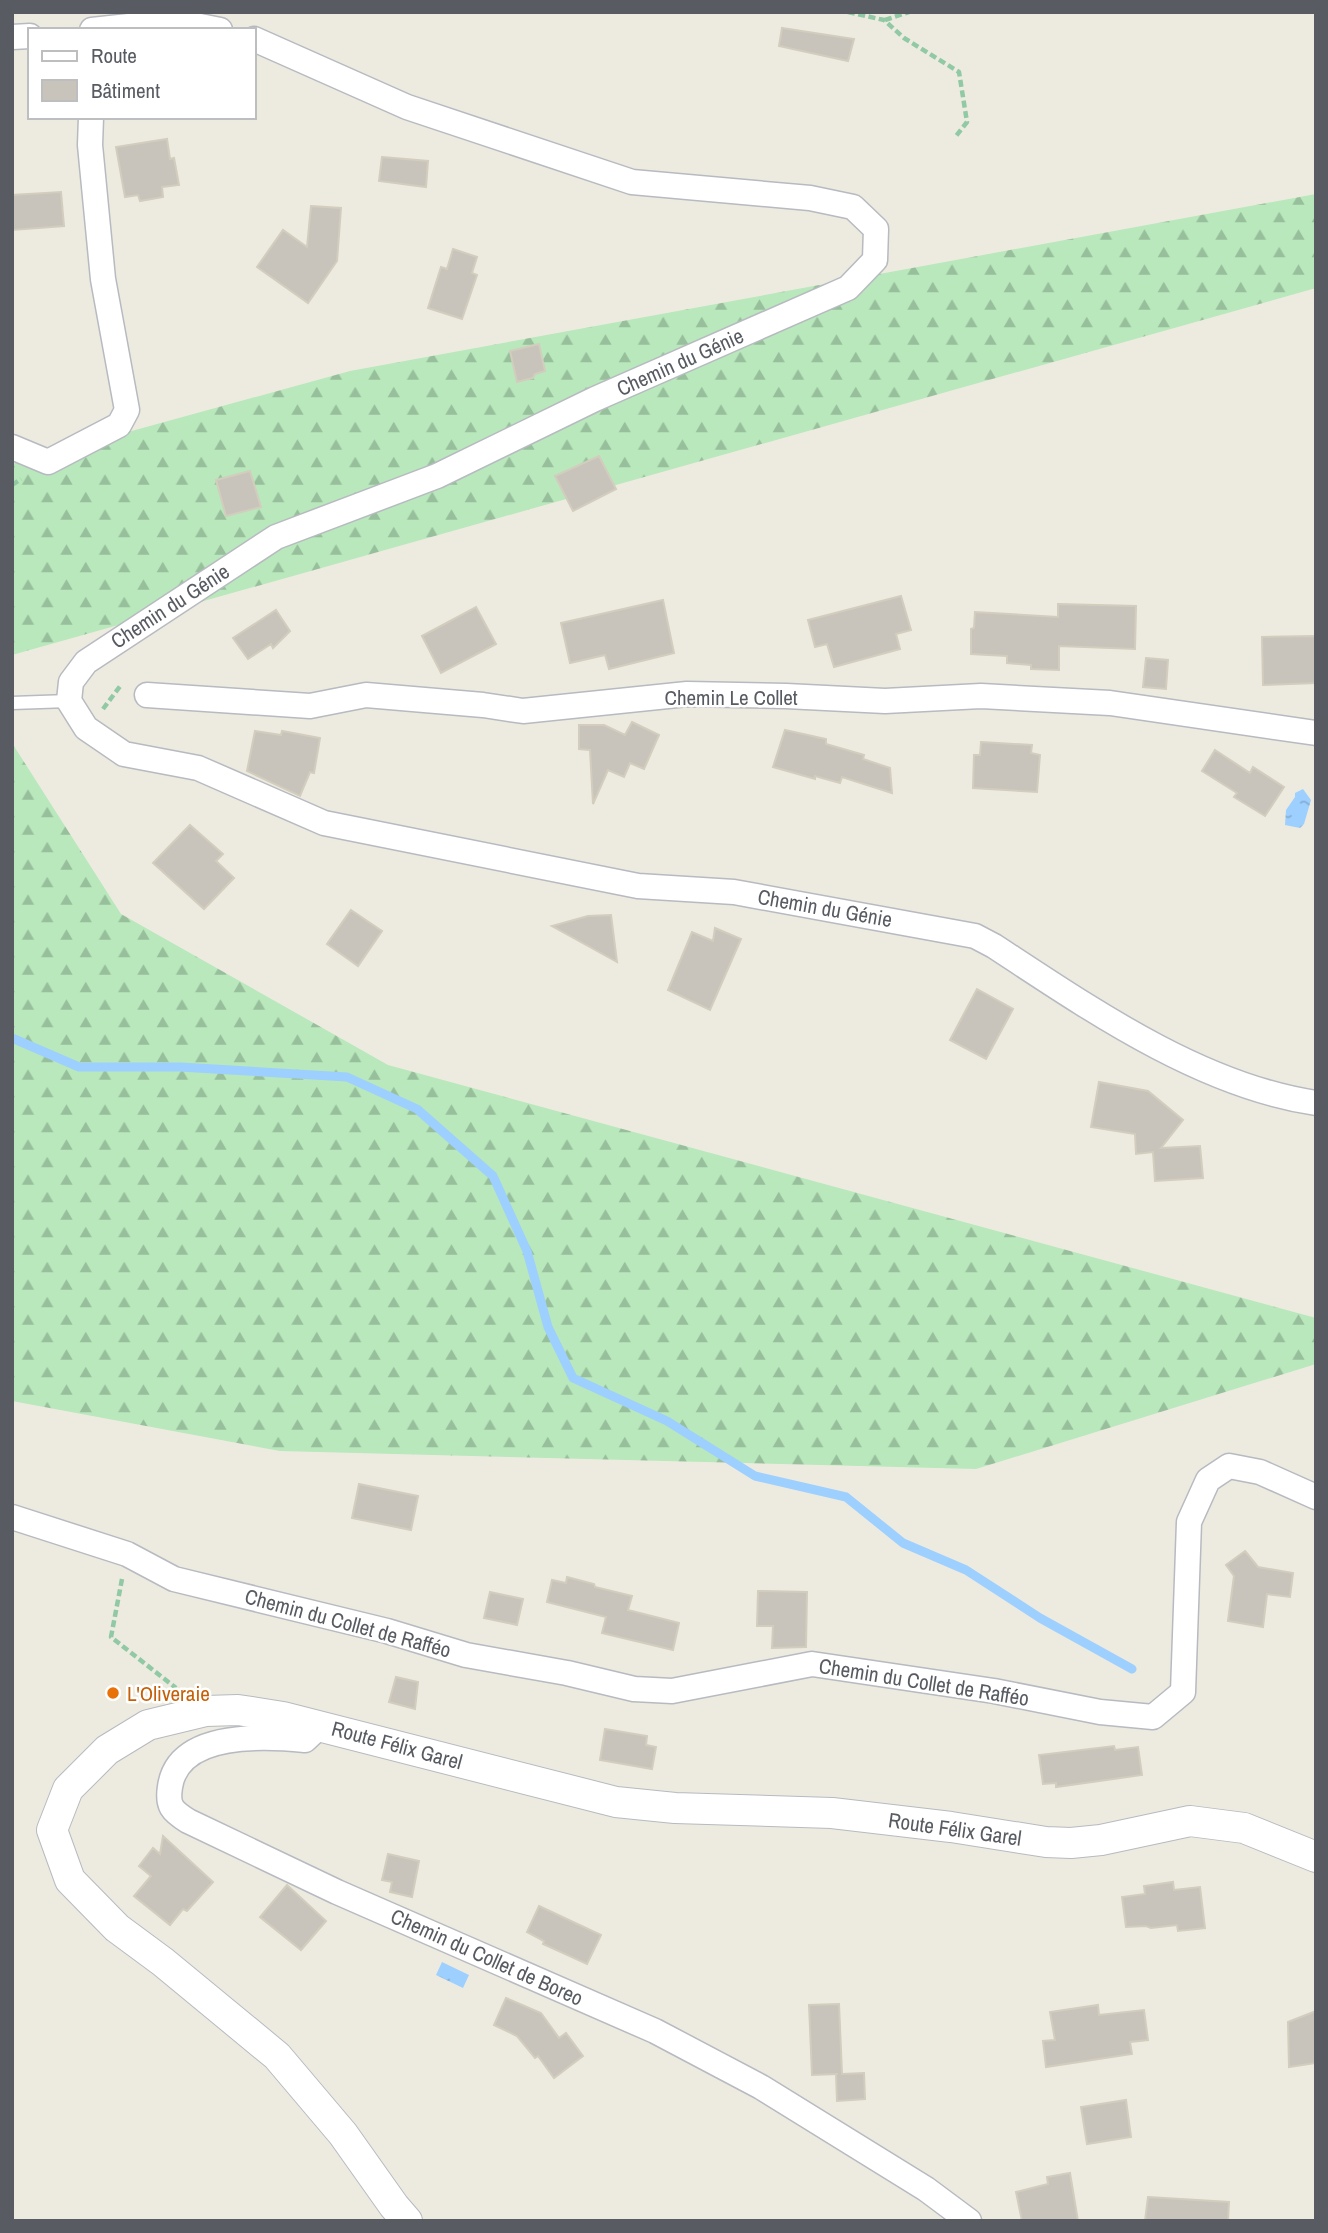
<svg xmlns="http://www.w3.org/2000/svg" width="1328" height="2233" font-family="'Archivo Narrow',sans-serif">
  <defs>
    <pattern id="forest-firs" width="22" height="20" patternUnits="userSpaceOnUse" patternTransform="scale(1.75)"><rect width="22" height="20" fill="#b8e8bb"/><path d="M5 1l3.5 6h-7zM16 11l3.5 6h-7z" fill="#98bf9b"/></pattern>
    <pattern id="water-ripples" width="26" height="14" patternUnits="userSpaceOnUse" patternTransform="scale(1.75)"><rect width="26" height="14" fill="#9dcfff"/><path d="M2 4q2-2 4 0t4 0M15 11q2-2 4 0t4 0" fill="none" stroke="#83abd2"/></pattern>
  </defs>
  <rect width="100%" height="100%" fill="#edebdf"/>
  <path fill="url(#forest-firs)" d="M 1316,194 L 1316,288 L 12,655 L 12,464 L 350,371 Z
    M 12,743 L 121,914 L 388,1065 L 1316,1318 L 1316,1364 L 976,1469 L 280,1451 L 12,1401 Z"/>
  <path fill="url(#water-ripples)" d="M 1303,789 L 1311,800 L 1304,824 L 1300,828 L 1285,825 L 1286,810 L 1295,797 L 1295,793 Z
    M 442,1962 L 469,1975 L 463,1988 L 436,1975 Z"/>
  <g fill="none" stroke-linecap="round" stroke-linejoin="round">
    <path stroke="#9dcfff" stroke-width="9" d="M 12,1038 L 79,1067 L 180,1067 L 347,1077 L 417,1109 L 493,1176 L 527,1251 L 548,1327 L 573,1378 L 667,1421 L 755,1476 L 846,1497 L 903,1543 L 966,1570 L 1040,1618 L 1132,1669"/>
  </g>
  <path fill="#c8c4bc" stroke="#d2cdbd" stroke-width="2" d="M 782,28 L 854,39 L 848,61 L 779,46 Z
    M 167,139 L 170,159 L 174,158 L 179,185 L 162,187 L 163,197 L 140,201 L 138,195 L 125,197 L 116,147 Z
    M 382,157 L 428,161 L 426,187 L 379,181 Z
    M 61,192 L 64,226 L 12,230 L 12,195 Z
    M 311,206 L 341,208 L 337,261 L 308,303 L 257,267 L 283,230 L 307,247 Z
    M 453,249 L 477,257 L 472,273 L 477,275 L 462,319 L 428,308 L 441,267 L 447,269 Z
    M 539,344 L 545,371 L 535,374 L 533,378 L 517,382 L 510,351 Z
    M 599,456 L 616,489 L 573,511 L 555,476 Z
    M 250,471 L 261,507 L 226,516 L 216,480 Z
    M 901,596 L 911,630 L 896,634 L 900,649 L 834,667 L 827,644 L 815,647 L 808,620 Z
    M 663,600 L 674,653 L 609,669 L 605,655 L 570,663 L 561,623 Z
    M 1058,604 L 1136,606 L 1135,649 L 1059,646 L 1059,670 L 1031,669 L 1031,665 L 1007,663 L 1007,656 L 971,654 L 971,629 L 974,628 L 975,612 L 1058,617 Z
    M 476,607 L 496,644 L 441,673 L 422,636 Z
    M 276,610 L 290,631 L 273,648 L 271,644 L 248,659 L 233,638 Z
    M 1316,636 L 1316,683 L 1263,685 L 1262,637 Z
    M 1146,658 L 1168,660 L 1166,689 L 1143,687 Z
    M 632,722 L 659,735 L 644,769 L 630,763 L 624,777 L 608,770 L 593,804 L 590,750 L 579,749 L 579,725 L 604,725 L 625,735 Z
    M 785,730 L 826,739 L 826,744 L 864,755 L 863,759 L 890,768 L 892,793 L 842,777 L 840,783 L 815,776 L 815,779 L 773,767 Z
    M 255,731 L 281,735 L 282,731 L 320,738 L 314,773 L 310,772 L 300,796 L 247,771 Z
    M 981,742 L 1032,745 L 1031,753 L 1040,755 L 1037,792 L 973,788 L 974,755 L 980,755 Z
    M 1215,750 L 1250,773 L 1253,767 L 1284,787 L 1265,816 L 1234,797 L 1237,793 L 1202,771 Z
    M 190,825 L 223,854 L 216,861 L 234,878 L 204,909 L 153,863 Z
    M 351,910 L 382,931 L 358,966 L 327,944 Z
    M 611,915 L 617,962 L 552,926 L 588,916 Z
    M 715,928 L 741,939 L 710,1010 L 668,990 L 692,932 L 713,941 Z
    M 977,989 L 1013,1009 L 986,1059 L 950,1040 Z
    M 1099,1082 L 1148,1091 L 1183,1120 L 1161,1148 L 1200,1146 L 1203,1178 L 1155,1181 L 1153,1152 L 1136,1154 L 1135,1134 L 1091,1127 Z
    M 359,1484 L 418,1496 L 411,1530 L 352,1518 Z
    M 1245,1551 L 1258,1567 L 1293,1573 L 1290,1597 L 1267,1594 L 1263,1627 L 1228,1621 L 1234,1576 L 1226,1565 Z
    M 567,1577 L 594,1584 L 595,1587 L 632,1596 L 628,1610 L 679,1623 L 673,1650 L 602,1633 L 606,1617 L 547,1602 L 552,1580 L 566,1583 Z
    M 758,1591 L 807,1592 L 806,1647 L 772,1648 L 773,1626 L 757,1626 Z
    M 490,1592 L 523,1599 L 517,1625 L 484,1618 Z
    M 396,1677 L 418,1682 L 415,1709 L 389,1702 Z
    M 605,1729 L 647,1736 L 646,1745 L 656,1747 L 652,1769 L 600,1760 Z
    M 1114,1746 L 1115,1750 L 1138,1747 L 1142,1775 L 1056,1787 L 1056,1783 L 1043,1784 L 1039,1755 Z
    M 163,1836 L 213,1882 L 187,1911 L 183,1909 L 170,1925 L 134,1896 L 151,1876 L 139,1866 L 153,1848 L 160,1854 Z
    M 388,1854 L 419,1861 L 412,1897 L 390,1892 L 392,1882 L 382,1880 Z
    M 1173,1882 L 1174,1890 L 1200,1887 L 1205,1928 L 1178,1931 L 1177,1925 L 1151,1928 L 1146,1926 L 1126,1927 L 1122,1897 L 1145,1894 L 1144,1886 Z
    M 287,1885 L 326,1921 L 301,1950 L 260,1917 Z
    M 539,1906 L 601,1935 L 587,1964 L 543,1944 L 544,1941 L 527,1932 Z
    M 506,1998 L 541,2013 L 559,2038 L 566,2033 L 583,2056 L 554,2078 L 538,2056 L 535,2058 L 517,2036 L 494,2025 Z
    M 839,2004 L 842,2074 L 864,2073 L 865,2099 L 837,2101 L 836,2074 L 838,2074 L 812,2075 L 809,2005 Z
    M 1098,2005 L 1099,2015 L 1144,2010 L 1148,2040 L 1130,2042 L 1132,2054 L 1046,2067 L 1043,2041 L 1055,2040 L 1050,2012 Z
    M 1316,2011 L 1316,2063 L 1289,2067 L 1288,2022 Z
    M 1126,2100 L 1131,2137 L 1087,2144 L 1081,2107 Z
    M 1070,2173 L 1078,2221 L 1022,2221 L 1016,2192 L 1048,2184 L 1047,2177 Z
    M 1148,2197 L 1229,2202 L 1228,2221 L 1145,2221 Z"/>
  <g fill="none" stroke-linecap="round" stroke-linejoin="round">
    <g stroke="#b7bac0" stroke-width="15">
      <path id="service" d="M 12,703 L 69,701"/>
    </g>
    <g stroke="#b7bac0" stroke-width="27">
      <path id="minor" d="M 92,30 L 175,21 L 220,30
        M 12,37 L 30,36
        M 254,39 L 407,107 L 632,182 L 810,198 L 853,207 L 876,229 L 875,260 L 848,288 L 595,399 L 437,476 L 276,537 L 86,662 L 71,682 L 69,701 L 86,728 L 124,754 L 198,768 L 324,823 L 638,886 L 734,892 L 975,936 L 994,946 C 1090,1009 1201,1086 1316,1103
        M 12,447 L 48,462 L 119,425 L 127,410 L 103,279 L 90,145 L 91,117
        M 147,695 L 310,706 L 366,695 L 483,705 L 523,711 L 687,694 L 786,696 L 885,701 L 981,696 L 1110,703 L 1316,733
        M 12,1517 L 127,1554 L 174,1579 L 387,1631 L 466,1655 L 567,1673 L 634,1689 L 672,1691 L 812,1664 L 994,1691 L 1100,1712 L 1153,1717 L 1183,1692 L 1189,1522 L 1208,1480 L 1229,1466 L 1260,1472 L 1316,1497
        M 321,1725 L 305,1740 C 264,1736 178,1731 170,1787 C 167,1806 172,1811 188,1821 L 337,1892 L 655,2031 L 761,2087 L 926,2189 L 969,2221"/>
    </g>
    <g stroke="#b7bac0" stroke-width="32">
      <path id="tertiary" d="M 407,2221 L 394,2206 L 343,2134 L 277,2056 L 163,1962 L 117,1928 L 70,1880 L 52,1830 L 68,1789 L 107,1750 L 148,1725 L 206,1711 L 238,1710 L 283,1717 L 616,1802 L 675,1808 L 832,1813 L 951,1827 L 1046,1842 L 1071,1843 L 1101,1840 L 1190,1821 L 1244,1828 L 1316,1857"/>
    </g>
    <path stroke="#91c9a4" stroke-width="4.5" stroke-dasharray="7 3.5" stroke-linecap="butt" d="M 848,12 L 884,20 L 904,38 L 959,72 L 967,122 L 956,136
      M 885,20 L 909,12
      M 12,485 L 21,479
      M 103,709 L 121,685
      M 122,1579 L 111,1637 L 176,1688"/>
    <use href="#service" stroke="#fff" stroke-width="12"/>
    <use href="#minor" stroke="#fff" stroke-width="24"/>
    <use href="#tertiary" stroke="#fff" stroke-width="30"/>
  </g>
  <circle fill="#e8710a" stroke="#fff" stroke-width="2.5" cx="113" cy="1693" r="7"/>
  <g text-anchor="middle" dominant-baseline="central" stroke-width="5" stroke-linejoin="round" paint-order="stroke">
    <g font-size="21" fill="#585c62" stroke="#fff">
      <text transform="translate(680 362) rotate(-24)">Chemin du Génie</text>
      <text transform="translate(170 606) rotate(-33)">Chemin du Génie</text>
      <text x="731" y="697">Chemin Le Collet</text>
      <text transform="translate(825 908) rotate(10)">Chemin du Génie</text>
      <text transform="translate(348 1623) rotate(15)">Chemin du Collet de Rafféo</text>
      <text transform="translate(924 1682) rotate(9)">Chemin du Collet de Rafféo</text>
      <text transform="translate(397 1745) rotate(15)">Route Félix Garel</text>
      <text transform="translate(955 1829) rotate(8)">Route Félix Garel</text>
      <text transform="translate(487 1957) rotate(24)">Chemin du Collet de Boreo</text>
    </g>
    <g font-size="21" fill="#c56008" stroke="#fff" text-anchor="start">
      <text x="127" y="1693">L'Oliveraie</text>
    </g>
  </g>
  <rect width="1328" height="2233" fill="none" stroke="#585c62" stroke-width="28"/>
  <rect x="28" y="28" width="228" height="91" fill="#ffffff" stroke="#bcbec0" stroke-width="2"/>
  <rect x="42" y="51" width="35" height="10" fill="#ffffff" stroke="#bcbec0" stroke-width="2"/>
  <text x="91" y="63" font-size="21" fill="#585c62">Route</text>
  <rect x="42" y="80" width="35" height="21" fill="#c8c4bc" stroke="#bcbec0" stroke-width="2"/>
  <text x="91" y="98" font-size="21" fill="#585c62">Bâtiment</text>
</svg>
